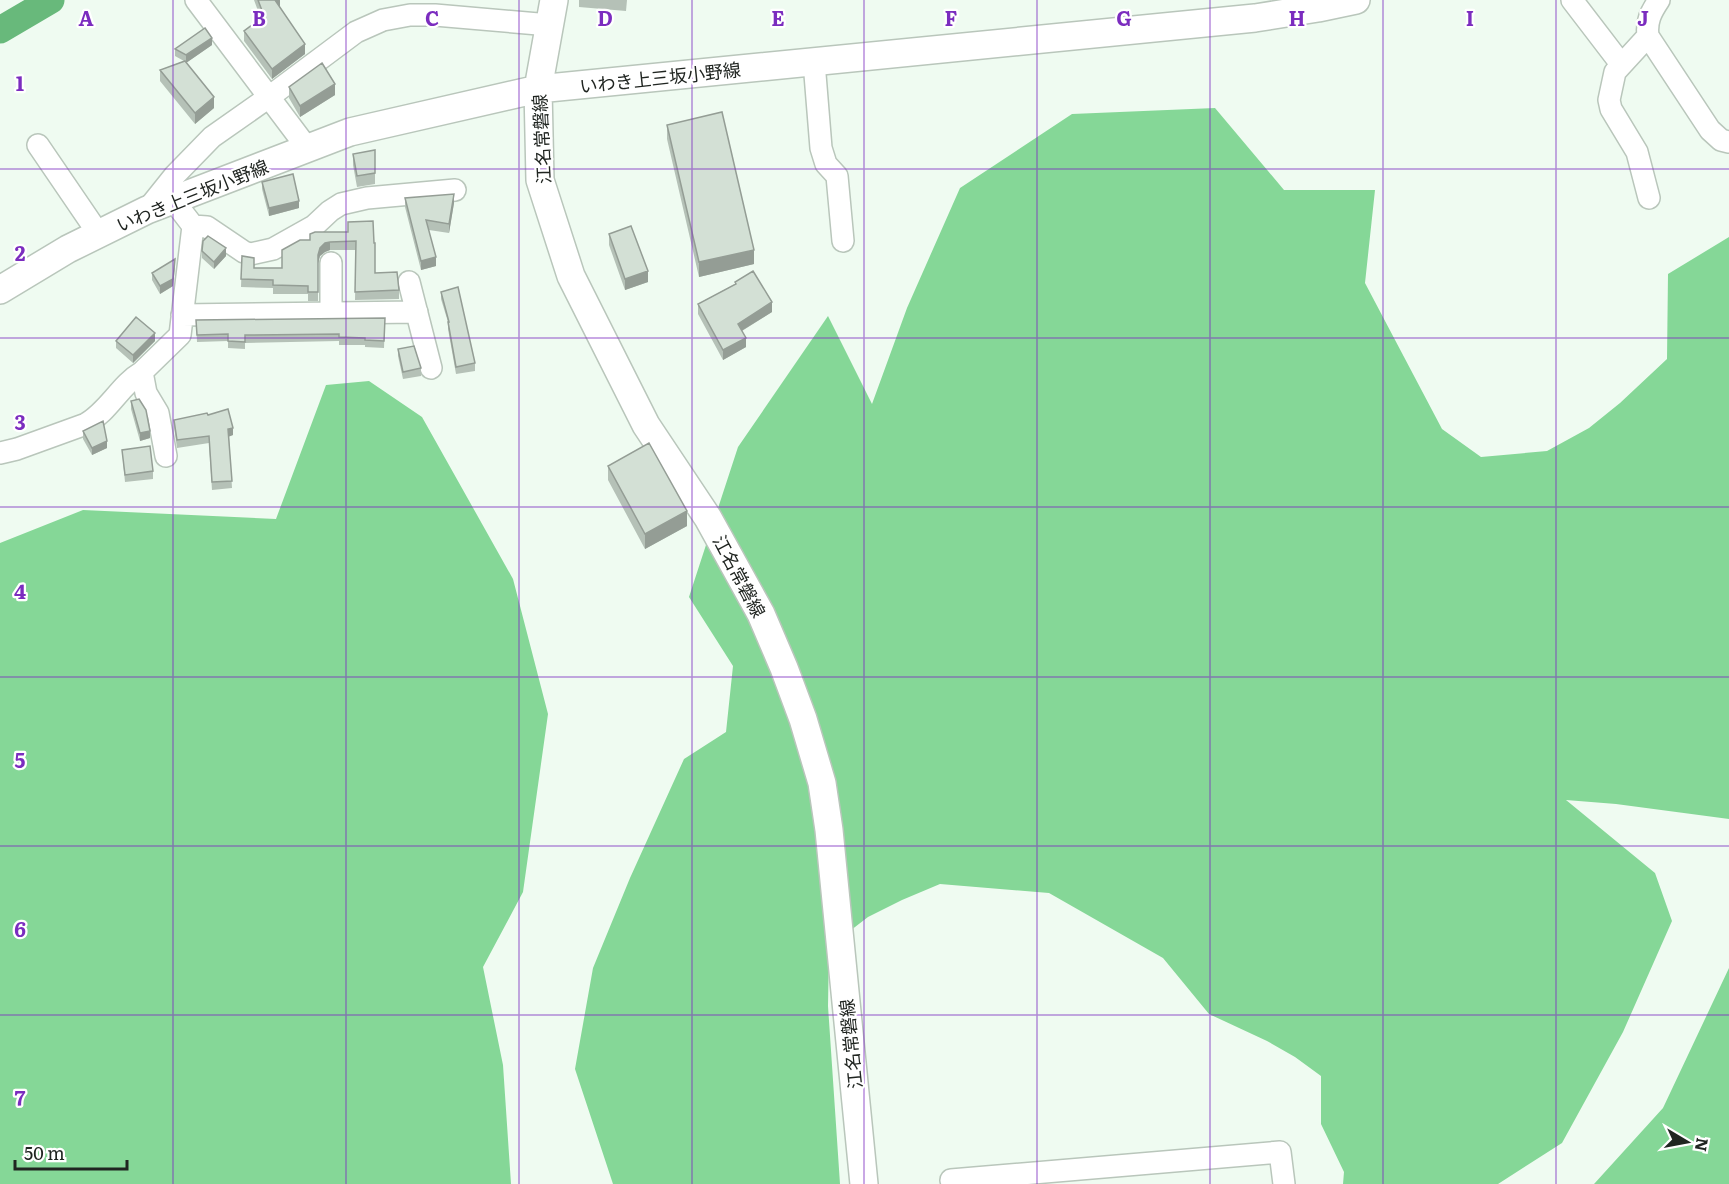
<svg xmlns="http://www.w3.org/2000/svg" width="1729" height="1184" font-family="Literata,'Noto Sans JP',serif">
  <rect width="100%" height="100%" fill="#effbf1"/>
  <path fill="#85d797" d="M 1215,108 L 1284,190 L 1375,190 L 1365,283 L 1442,429 L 1481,457 L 1547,451 L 1589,428 L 1620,403 L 1667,359 L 1668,274 L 1729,237 L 1729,819 L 1616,804 L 1566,800 L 1655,873 L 1672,921 L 1623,1032 L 1562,1143 L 1498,1184 L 1343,1184 L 1344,1172 L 1321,1124 L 1321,1076 L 1295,1057 L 1267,1041 L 1209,1014 L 1163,958 L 1049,893 L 940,884 L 902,900 L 868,917 L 829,947 L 828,1006 L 840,1184 L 613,1184 L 575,1069 L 593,968 L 630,878 L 684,759 L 726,732 L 733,666 L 689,597 L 738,447 L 828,316 L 872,404 L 907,308 L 960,188 L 1072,114 Z
    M 369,381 L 422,417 L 513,579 L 548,714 L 523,892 L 483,967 L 503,1065 L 511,1184 L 0,1184 L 0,543 L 83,510 L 276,519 L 326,385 Z
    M 1729,968 L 1729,1184 L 1594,1184 L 1663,1108 Z"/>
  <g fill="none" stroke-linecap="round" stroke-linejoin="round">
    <path stroke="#68b97b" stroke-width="27" d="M 0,30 L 51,0"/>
    <g stroke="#b9c6bb" stroke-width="24">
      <path id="minor" d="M 196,0 L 308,149
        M 1572,0 L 1621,64
        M 1659,0 C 1651,12 1646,21 1648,36 L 1710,130 L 1721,140 L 1729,142
        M 1648,36 L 1615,72 L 1609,100 L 1611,109 L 1637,152 L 1649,198
        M 814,62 L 821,148 L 826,164 L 837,176 L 843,241
        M 38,145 L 98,233
        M 147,210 L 175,175 L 212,137 L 269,97 L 356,32 L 383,20 L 410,15 L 435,15 L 550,25
        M 193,226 L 207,227 L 244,252 L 251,254 L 273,249 L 314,226 L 330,211 L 341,204 L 367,198 L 455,190
        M 409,282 L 431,368
        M 331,313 L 331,263
        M 182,315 L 417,312
        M 0,453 L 17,449 L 86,424 C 109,411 120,385 142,372
        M 166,456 L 158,413 L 146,393 L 142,372 L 180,335 L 193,226 L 173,200
        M 951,1180 L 1280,1152 L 1284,1184"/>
    </g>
    <g stroke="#b9c6bb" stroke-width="30">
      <path id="major" d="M 554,0 L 538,89 L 540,180 L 571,276 L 646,425 L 708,518 L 761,614 L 784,668 L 803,719 L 822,783 L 829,830 L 864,1184
        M 0,290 L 68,249 L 147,210 L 350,132 L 538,89 L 1255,18 L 1318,8 L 1356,0"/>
    </g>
    <use href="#minor" stroke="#fff" stroke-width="21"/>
    <use href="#major" stroke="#fff" stroke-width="27"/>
  </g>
  <path fill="#b5c1b7" d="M 254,0 L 280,0 L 280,8 L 305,54 L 272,79 L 244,41 L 244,31 L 261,19 Z
    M 579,0 L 627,0 L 626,11 L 579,7 Z
    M 212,45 L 186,63 L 214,108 L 195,124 L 160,81 L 160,70 L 184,61 L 175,56 L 175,49 Z
    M 289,87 L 335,95 L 300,117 L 289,98 Z
    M 667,125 L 754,264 L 699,277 L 667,139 Z
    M 375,150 L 375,184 L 357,187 L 353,165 L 353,154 Z
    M 262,182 L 299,208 L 269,216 L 262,189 Z
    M 405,198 L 454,203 L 449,233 L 429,230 L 436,266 L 421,270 L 405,207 Z
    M 348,222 L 375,273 L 399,290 L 399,299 L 355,300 L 356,250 L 330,250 L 325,252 L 320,256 L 318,263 L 318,301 L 308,301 L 308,294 L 273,294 L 273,288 L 241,287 L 242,256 L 254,268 L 282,268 L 310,240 L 348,232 Z
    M 609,234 L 648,282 L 625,290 L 609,245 Z
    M 202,251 L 226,256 L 214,269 L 202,258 Z
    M 175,267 L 173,286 L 160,294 L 152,280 L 152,273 Z
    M 735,282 L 772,312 L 742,331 L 746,347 L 723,360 L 698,314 L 698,304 L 735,284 Z
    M 441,292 L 475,363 L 475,371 L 456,374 L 448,329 L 448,322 L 441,299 Z
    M 385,318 L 384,348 L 365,347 L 365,345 L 339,345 L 339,341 L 245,343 L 245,349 L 228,348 L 228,341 L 197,342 L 196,320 Z
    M 116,341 L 155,341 L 133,363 L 116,348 Z
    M 398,349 L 421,368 L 421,376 L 403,379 L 398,356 Z
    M 131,401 L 150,438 L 140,441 L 131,409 Z
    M 208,415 L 233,435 L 229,436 L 232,488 L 212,490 L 209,443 L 177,448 L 174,427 L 174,420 Z
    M 83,431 L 107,448 L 92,455 L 83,439 Z
    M 122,450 L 153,471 L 153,479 L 125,482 Z
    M 608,466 L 687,526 L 645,549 L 608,480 Z"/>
  <path fill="#949d95" d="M 275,0 L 280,0 L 280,8 Z
    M 212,38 L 212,45 L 186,63 L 186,55 Z
    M 305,44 L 305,54 L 272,79 L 272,69 Z
    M 335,84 L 335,95 L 300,117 L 300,106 Z
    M 214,97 L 214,108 L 195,124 L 195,113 Z
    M 454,194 L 454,203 L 449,233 L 449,224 Z
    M 299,201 L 299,208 L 269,216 L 269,208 Z
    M 330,242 L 330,250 L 325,252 L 320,256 L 318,263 L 318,255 L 320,248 L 325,243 Z
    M 226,248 L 226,256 L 214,269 L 214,262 Z
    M 754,250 L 754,264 L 699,277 L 699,262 Z
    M 436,257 L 436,266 L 421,270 L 421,261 Z
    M 175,259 L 173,286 L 160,294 L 160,286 Z
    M 648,271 L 648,282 L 625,290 L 625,279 Z
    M 772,302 L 772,312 L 738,333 L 738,324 Z
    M 155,333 L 155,341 L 133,363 L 133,355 Z
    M 746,338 L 746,347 L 723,360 L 723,350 Z
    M 233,428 L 233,435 L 228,437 L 228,429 Z
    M 150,431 L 150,438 L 140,441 L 140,433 Z
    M 107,441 L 107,448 L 92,455 L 92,448 Z
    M 687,511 L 687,526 L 645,549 L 645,534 Z"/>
  <path fill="#d3e0d5" stroke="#949d95" stroke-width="1.5" d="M 258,0 L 275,0 L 305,44 L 272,69 L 244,31 L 264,16 Z
    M 205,28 L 212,38 L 186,55 L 175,49 Z
    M 185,61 L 214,97 L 195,113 L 160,70 Z
    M 322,63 L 335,84 L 300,106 L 289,87 Z
    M 722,112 L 754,250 L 699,262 L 667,125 Z
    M 375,150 L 375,173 L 357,176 L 353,154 Z
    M 293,174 L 299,201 L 269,208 L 262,182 Z
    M 454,194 L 449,224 L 426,220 L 436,257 L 421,261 L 405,198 Z
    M 373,221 L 374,243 L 375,243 L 375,273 L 397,272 L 399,290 L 355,292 L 356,241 L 330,242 L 325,243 L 320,248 L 318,255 L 318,292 L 308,292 L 308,286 L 273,285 L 273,280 L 241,279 L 242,256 L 254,258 L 254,268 L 282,268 L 282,250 L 300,240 L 310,240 L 310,234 L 315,232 L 348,232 L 348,222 Z
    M 631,226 L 648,271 L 625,279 L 609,234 Z
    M 208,236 L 226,248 L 214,262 L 202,251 L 203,241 Z
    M 175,259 L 173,279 L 160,286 L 152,273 Z
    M 753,271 L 772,302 L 738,324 L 746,338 L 723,350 L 698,304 L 736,284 L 735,282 Z
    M 458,287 L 475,363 L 456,367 L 448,322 L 449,322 L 441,292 Z
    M 136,317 L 155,333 L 133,355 L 116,341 Z
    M 385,318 L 384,341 L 365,340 L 365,338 L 339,337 L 339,334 L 245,335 L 245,342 L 228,341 L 228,334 L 197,335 L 196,320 Z
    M 414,346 L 421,368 L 403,372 L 398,349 Z
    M 139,399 L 146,410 L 150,431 L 140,433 L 131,401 Z
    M 228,409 L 233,428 L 228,429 L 232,481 L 212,482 L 209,436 L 177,440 L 174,420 L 207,413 L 208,415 Z
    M 103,421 L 107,441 L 92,448 L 83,431 Z
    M 649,443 L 687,511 L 645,534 L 608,466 Z
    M 150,446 L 153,471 L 125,475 L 122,450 Z"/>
  <path fill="none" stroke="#7b2cbf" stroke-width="1.5" stroke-opacity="0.55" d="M 173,0 L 173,1184M 346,0 L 346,1184M 519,0 L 519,1184M 692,0 L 692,1184M 864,0 L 864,1184M 1037,0 L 1037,1184M 1210,0 L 1210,1184M 1383,0 L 1383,1184M 1556,0 L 1556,1184M 0,169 L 1729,169M 0,338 L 1729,338M 0,507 L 1729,507M 0,677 L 1729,677M 0,846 L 1729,846M 0,1015 L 1729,1015"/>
  <g text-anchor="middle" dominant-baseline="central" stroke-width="4.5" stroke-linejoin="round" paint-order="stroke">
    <g font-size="18" fill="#202521" stroke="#fff">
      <text transform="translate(660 77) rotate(-6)">いわき上三坂小野線</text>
      <text transform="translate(541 139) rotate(-93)">江名常磐線</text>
      <text transform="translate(192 195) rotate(-22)">いわき上三坂小野線</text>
      <text transform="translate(740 576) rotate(62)">江名常磐線</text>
      <text transform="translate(850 1044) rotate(-96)">江名常磐線</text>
    </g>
  </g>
  <g font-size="20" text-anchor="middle" font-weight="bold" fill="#7b2cbf" stroke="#fff" stroke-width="4.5" stroke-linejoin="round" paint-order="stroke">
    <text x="86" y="26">A</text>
    <text x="259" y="26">B</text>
    <text x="432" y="26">C</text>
    <text x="605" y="26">D</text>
    <text x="778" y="26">E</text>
    <text x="951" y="26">F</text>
    <text x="1124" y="26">G</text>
    <text x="1297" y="26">H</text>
    <text x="1470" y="26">I</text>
    <text x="1643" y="26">J</text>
    <text x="20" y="91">1</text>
    <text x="20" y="261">2</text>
    <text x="20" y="430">3</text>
    <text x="20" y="599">4</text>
    <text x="20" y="768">5</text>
    <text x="20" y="937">6</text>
    <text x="20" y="1106">7</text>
  </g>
  <g transform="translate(1687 1142) rotate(100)" stroke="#ffffff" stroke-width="4.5" paint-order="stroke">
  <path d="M0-4.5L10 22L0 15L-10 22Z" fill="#202521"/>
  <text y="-9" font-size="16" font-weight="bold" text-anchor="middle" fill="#202521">N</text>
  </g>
  <path d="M15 1160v9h112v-9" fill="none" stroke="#202521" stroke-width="3"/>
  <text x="24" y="1160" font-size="18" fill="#202521" stroke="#ffffff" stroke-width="4.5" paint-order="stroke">50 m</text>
</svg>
